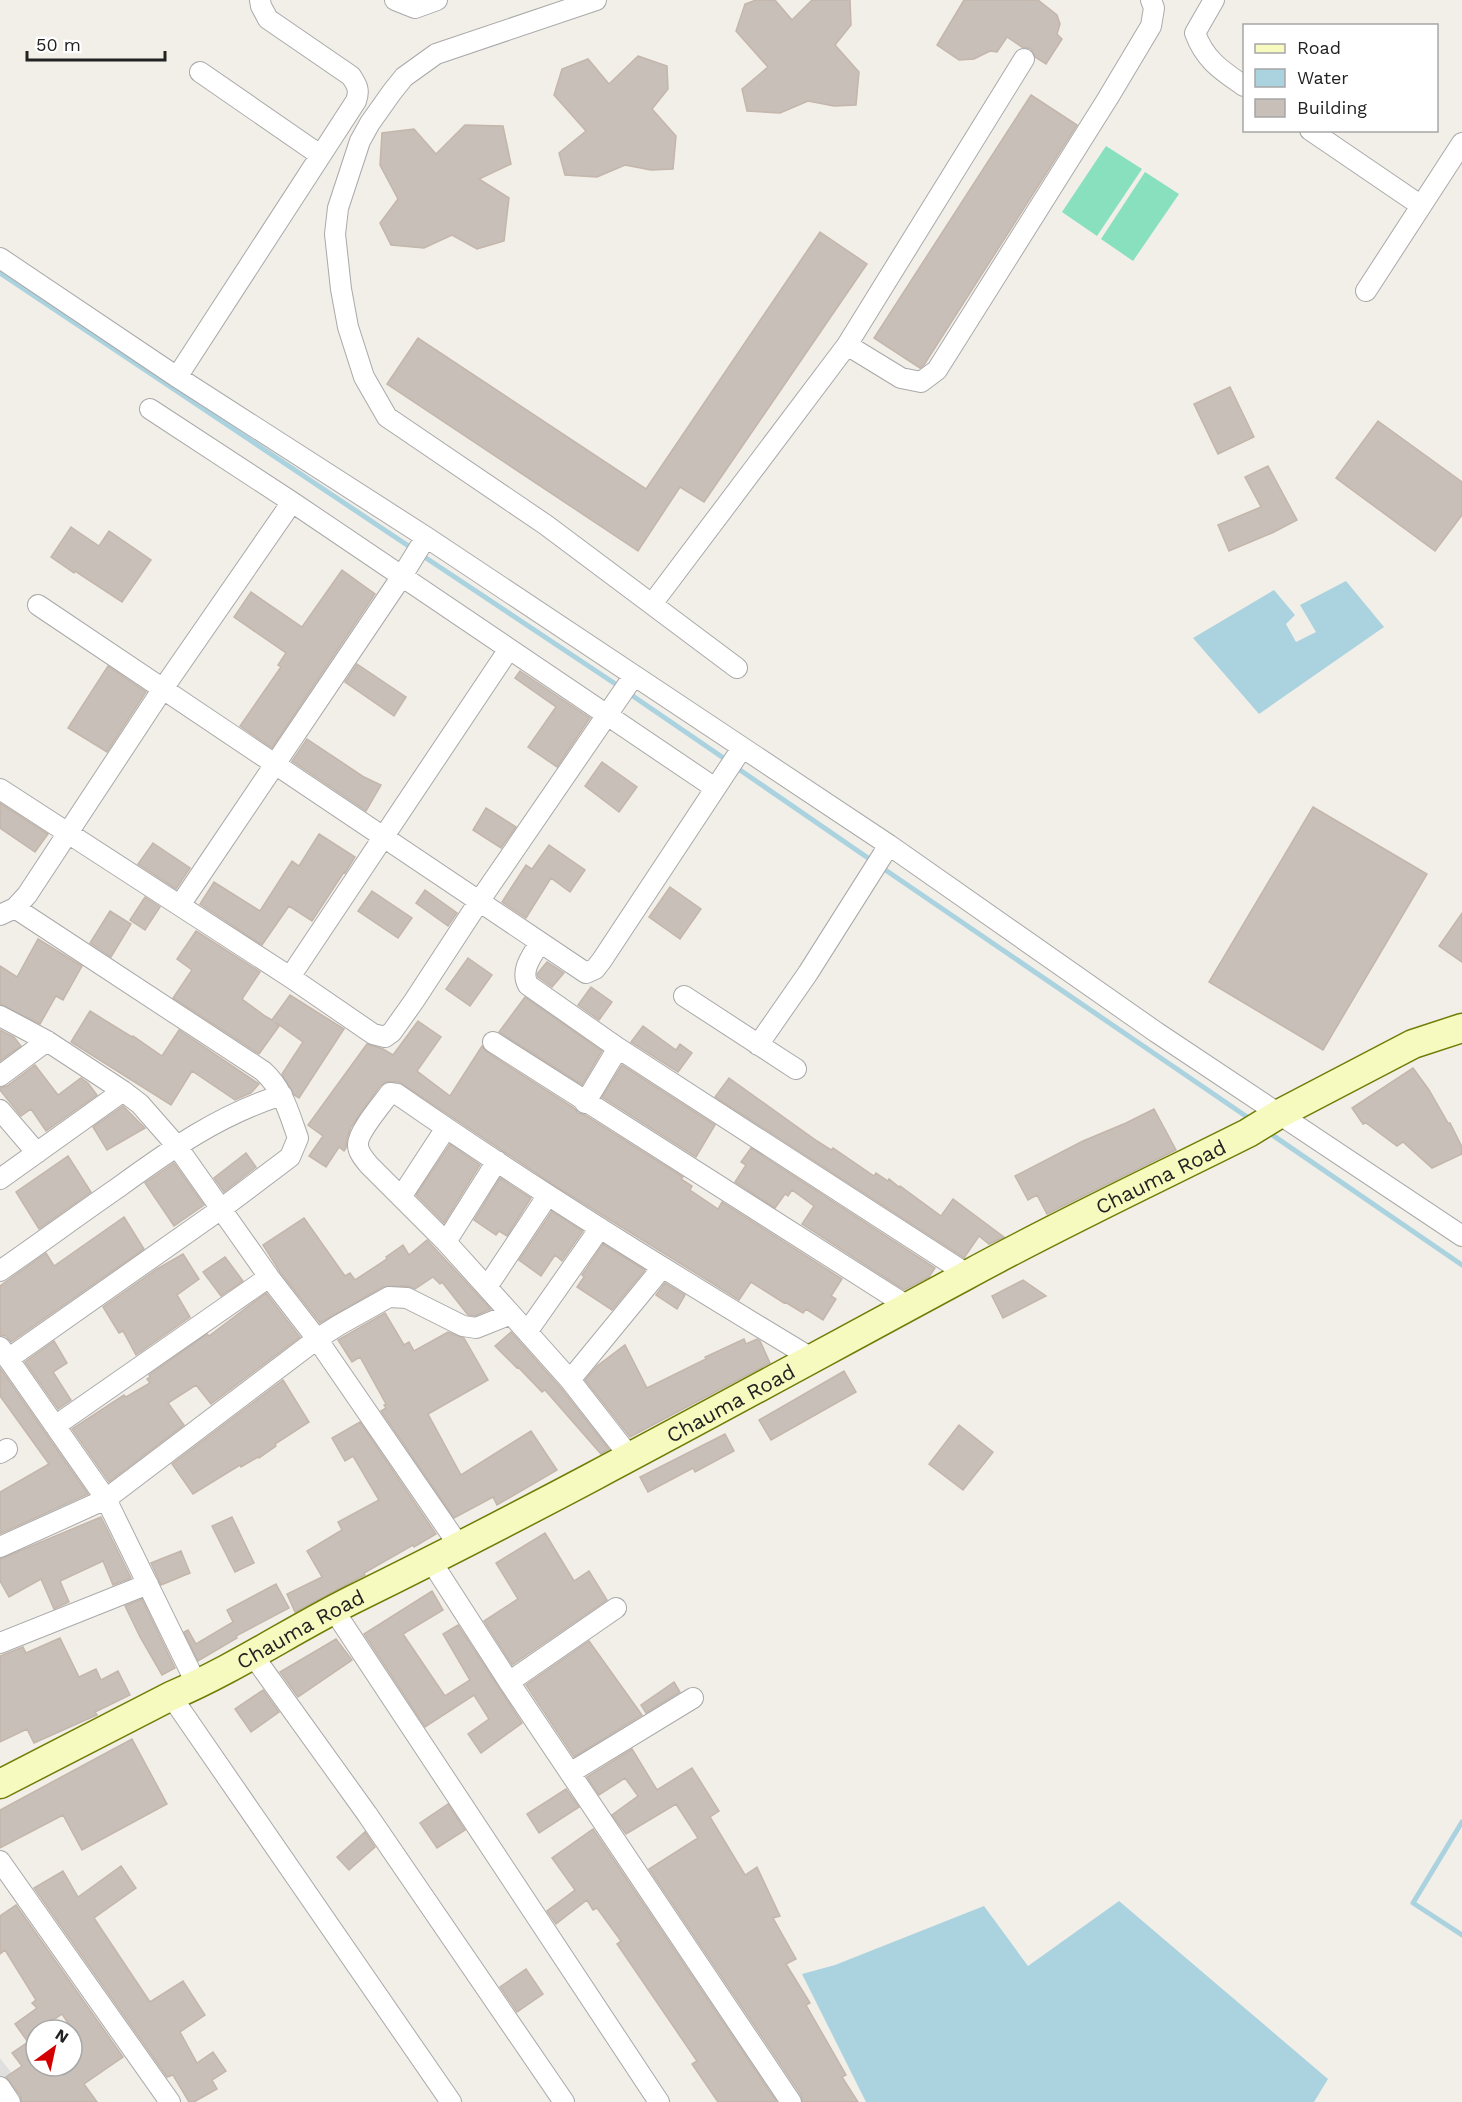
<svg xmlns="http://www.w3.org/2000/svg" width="1462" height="2102" font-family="'Work Sans',sans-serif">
  <rect width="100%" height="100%" fill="#f2efe9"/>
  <path fill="#e0dfdf" d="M 0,2058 L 34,2102 L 0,2102 Z"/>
  <path fill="#88e0be" d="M 1106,146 L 1142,169 L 1097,236 L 1062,212 Z
    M 1145,172 L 1179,194 L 1133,261 L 1101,239 Z"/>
  <path fill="#aad3df" d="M 1346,581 L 1384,627 L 1259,714 L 1193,638 L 1274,590 L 1295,615 L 1286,624 L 1296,642 L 1316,632 L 1300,605 Z
    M 1119,1901 L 1328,2079 L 1314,2102 L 866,2102 L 802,1974 L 835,1965 L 984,1906 L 1028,1966 Z"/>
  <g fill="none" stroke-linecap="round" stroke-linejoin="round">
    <path stroke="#aad3df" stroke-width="5" d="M 0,273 L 413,549
      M 420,554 L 620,687
      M 627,692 L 725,759
      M 740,770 L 871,860
      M 884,869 L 1253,1121
      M 1268,1132 L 1462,1265
      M 1462,1822 L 1413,1903 L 1462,1935"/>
  </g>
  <path fill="#c7bfb8" stroke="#c4b6ab" stroke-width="1.5" fill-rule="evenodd" d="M 756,0 L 775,0 L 792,20 L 812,0 L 850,0 L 851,25 L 835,45 L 859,72 L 856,105 L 834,106 L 808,101 L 780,113 L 747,111 L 742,89 L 768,67 L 736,31 L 745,4 Z
    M 964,0 L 1038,0 L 1057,15 L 1060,24 L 1057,34 L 1062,39 L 1046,64 L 1035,57 L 1031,49 L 1022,47 L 1007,37 L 997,52 L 990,51 L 974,59 L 959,60 L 937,45 Z
    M 638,56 L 667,66 L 668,89 L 652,109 L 676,136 L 673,169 L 651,170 L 625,165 L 597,177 L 565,175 L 559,153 L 586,131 L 554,95 L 562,69 L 588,59 L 609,84 Z
    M 1031,95 L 1077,125 L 924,365 L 920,368 L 874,338 Z
    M 465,125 L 503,126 L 511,164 L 479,179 L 509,198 L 504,241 L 477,249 L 452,235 L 424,248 L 391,245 L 380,223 L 398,199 L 380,165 L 382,133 L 414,129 L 436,154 Z
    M 820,232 L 867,264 L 704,502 L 680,487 L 638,551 L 387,384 L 418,338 L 646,489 Z
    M 1230,387 L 1254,437 L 1218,454 L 1194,404 Z
    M 1378,421 L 1462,482 L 1462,515 L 1435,551 L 1336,478 Z
    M 1268,466 L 1297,520 L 1272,533 L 1229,551 L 1218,525 L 1261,507 L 1245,477 Z
    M 71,527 L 99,546 L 109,531 L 151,560 L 122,602 L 75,571 L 74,573 L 51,557 Z
    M 342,570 L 375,594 L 272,748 L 240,726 L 281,667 L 278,665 L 286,653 L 234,617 L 251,592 L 302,627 Z
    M 357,664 L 406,697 L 394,716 L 345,682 Z
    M 108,666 L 146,692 L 107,752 L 68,728 Z
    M 520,671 L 590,718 L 557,767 L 528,747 L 556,707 L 515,678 Z
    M 307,739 L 364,777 L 381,785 L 366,811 L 292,761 Z
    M 602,762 L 637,787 L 619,812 L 585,786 Z
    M 0,803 L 48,834 L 35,852 L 0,828 Z
    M 1313,807 L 1427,874 L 1323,1050 L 1209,982 Z
    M 486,808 L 516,827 L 501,848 L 473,830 Z
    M 319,834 L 355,857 L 345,873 L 344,872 L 312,921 L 289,906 L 262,945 L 200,904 L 214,882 L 260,911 L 292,861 L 299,866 Z
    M 153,843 L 190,868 L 176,889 L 138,864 Z
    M 549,845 L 585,870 L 570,892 L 551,878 L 526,918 L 502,902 L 526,865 L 532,869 Z
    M 670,887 L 701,909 L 680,939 L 649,917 Z
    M 425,890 L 457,913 L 448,926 L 416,903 Z
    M 372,891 L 412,918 L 398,938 L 358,911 Z
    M 145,897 L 160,907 L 145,930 L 130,920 Z
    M 110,911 L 131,924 L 111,957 L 90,943 Z
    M 1462,913 L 1462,962 L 1439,946 Z
    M 196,931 L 260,972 L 242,999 L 265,1016 L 272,1020 L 290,995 L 344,1029 L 299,1098 L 294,1095 L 282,1074 L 303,1042 L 275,1022 L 279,1026 L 259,1054 L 173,998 L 192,970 L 177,959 Z
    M 38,939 L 82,966 L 63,1000 L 56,996 L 40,1024 L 0,1004 L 0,966 L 17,977 Z
    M 468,958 L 492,975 L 470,1006 L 446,989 Z
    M 547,962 L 564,973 L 552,987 L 538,977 L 537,974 Z
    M 591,987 L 612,1002 L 599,1020 L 578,1005 Z
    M 525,997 L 602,1051 L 582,1085 L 499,1032 Z
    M 90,1011 L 132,1037 L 133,1036 L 162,1056 L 179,1030 L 259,1084 L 251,1093 L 235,1100 L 192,1071 L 171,1105 L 71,1042 Z
    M 418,1021 L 441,1037 L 417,1071 L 450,1096 L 482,1046 L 487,1052 L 574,1108 L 578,1113 L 585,1115 L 683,1177 L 681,1179 L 692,1186 L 690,1190 L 718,1209 L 722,1202 L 842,1279 L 831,1296 L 836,1299 L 823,1320 L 806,1309 L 803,1313 L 785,1302 L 784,1303 L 751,1282 L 739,1300 L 557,1187 L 399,1082 L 386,1082 L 380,1086 L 351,1127 L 347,1138 L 346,1148 L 344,1151 L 339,1147 L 326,1167 L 309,1156 L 323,1136 L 308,1125 L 367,1044 L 383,1049 L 393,1055 Z
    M 643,1026 L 676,1050 L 680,1044 L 692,1053 L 678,1072 L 631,1042 Z
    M 0,1030 L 14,1037 L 21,1046 L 0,1061 Z
    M 35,1065 L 58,1095 L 81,1078 L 88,1083 L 97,1095 L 46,1131 L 31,1109 L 21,1116 L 0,1090 L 0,1088 L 7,1086 Z
    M 622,1065 L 715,1125 L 696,1157 L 602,1097 Z
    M 1413,1068 L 1429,1090 L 1448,1123 L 1450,1123 L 1462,1147 L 1462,1154 L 1432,1168 L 1403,1142 L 1397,1146 L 1366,1123 L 1363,1124 L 1352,1108 Z
    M 729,1078 L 817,1141 L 831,1150 L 833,1148 L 874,1176 L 876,1173 L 888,1181 L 889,1179 L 899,1187 L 900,1186 L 941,1216 L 953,1199 L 1004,1237 L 989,1244 L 979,1236 L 964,1258 L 715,1097 Z
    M 123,1106 L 145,1128 L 107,1150 L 93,1127 Z
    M 1154,1109 L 1176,1150 L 1047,1214 L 1037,1195 L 1028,1200 L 1015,1176 L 1083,1141 L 1126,1123 Z
    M 450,1144 L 480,1165 L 444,1223 L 416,1195 Z
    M 751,1148 L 935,1268 L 929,1277 L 904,1290 L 802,1224 L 814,1206 L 792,1190 L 788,1196 L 785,1194 L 775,1208 L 735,1182 L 746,1165 L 741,1162 Z
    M 246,1153 L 256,1167 L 224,1192 L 214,1178 Z
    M 68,1156 L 91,1192 L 39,1229 L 16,1192 Z
    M 174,1163 L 204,1205 L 174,1226 L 145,1183 Z
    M 500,1178 L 531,1198 L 507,1236 L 499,1231 L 496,1235 L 474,1220 Z
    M 552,1211 L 583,1231 L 562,1261 L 555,1255 L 541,1276 L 519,1260 Z
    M 124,1217 L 144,1249 L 11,1342 L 6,1336 L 0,1335 L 0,1286 L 46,1253 L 54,1266 Z
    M 304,1218 L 345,1276 L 350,1273 L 355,1280 L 387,1259 L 386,1257 L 403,1245 L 409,1255 L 427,1240 L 491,1309 L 475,1316 L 468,1315 L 442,1282 L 440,1284 L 433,1277 L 415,1289 L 408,1286 L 383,1287 L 320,1323 L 280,1272 L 263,1245 Z
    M 603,1244 L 645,1270 L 612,1310 L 577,1287 L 584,1277 L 582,1275 Z
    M 183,1254 L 199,1279 L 177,1295 L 190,1317 L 136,1355 L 123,1331 L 119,1333 L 103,1307 L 157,1269 Z
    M 225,1257 L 243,1281 L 221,1296 L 203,1272 Z
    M 1023,1280 L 1046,1296 L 1003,1318 L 992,1296 Z
    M 665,1283 L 685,1295 L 677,1309 L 656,1295 Z
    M 266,1293 L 300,1337 L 211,1404 L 196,1385 L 168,1403 L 184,1425 L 109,1482 L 72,1429 L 124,1395 L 126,1397 L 150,1383 L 147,1379 L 150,1377 L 149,1375 L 207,1334 L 209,1336 Z
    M 385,1313 L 404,1345 L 409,1342 L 414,1351 L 448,1332 L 464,1338 L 488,1380 L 428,1414 L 461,1475 L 531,1431 L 557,1470 L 497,1505 L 493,1497 L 454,1518 L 381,1411 L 386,1408 L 384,1405 L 386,1404 L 360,1357 L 352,1362 L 338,1340 Z
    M 511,1332 L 561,1388 L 609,1449 L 601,1454 L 545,1390 L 542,1392 L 518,1367 L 517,1368 L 495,1346 Z
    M 744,1339 L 746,1344 L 757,1339 L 760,1341 L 770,1363 L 630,1437 L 585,1380 L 597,1366 L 625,1345 L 647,1388 L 706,1359 L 705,1357 Z
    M 54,1341 L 67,1363 L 53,1372 L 71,1400 L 58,1409 L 25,1362 Z
    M 0,1368 L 88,1494 L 0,1534 L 0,1492 L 49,1464 L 0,1396 Z
    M 844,1371 L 856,1392 L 771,1440 L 759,1420 Z
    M 283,1380 L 309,1422 L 275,1444 L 276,1446 L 259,1458 L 258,1457 L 241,1467 L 240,1465 L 193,1494 L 172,1464 Z
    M 360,1422 L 436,1534 L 414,1547 L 413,1545 L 364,1573 L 365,1575 L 295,1612 L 287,1594 L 322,1577 L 307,1551 L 342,1530 L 338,1522 L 379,1500 L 353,1456 L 345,1461 L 332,1438 Z
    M 959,1425 L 993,1452 L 963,1490 L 929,1464 Z
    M 725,1434 L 734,1451 L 695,1472 L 693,1468 L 648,1492 L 640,1477 Z
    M 101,1517 L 131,1578 L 113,1585 L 103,1561 L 60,1581 L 69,1602 L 54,1609 L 41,1579 L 9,1597 L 0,1581 L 0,1559 Z
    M 232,1517 L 254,1563 L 235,1572 L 212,1526 Z
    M 545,1533 L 574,1581 L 589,1571 L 607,1600 L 512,1665 L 484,1621 L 518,1599 L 496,1563 Z
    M 181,1551 L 190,1573 L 161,1585 L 151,1563 Z
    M 276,1584 L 289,1608 L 236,1636 L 237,1638 L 198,1661 L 184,1632 L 188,1630 L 196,1644 L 233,1622 L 227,1610 Z
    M 432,1591 L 443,1610 L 403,1634 L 445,1696 L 470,1680 L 443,1634 L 458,1625 L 522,1723 L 481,1753 L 468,1734 L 489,1719 L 474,1695 L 425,1727 L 364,1634 Z
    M 142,1599 L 175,1668 L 162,1675 L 140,1637 L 125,1606 Z
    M 60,1638 L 79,1677 L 96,1669 L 101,1680 L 118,1671 L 130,1695 L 95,1712 L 97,1715 L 34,1743 L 27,1729 L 0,1742 L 0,1656 L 23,1647 L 26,1653 Z
    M 336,1639 L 352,1660 L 298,1697 L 280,1672 Z
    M 589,1641 L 642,1715 L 574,1757 L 526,1685 Z
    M 674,1682 L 680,1692 L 646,1713 L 641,1705 Z
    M 263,1690 L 279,1712 L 251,1732 L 235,1709 Z
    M 132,1739 L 167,1804 L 82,1850 L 63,1815 L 0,1848 L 0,1810 Z
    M 632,1749 L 657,1790 L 692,1768 L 719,1811 L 710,1817 L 745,1875 L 757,1867 L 780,1916 L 773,1918 L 796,1959 L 786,1964 L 810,2003 L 806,2005 L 846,2075 L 842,2077 L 858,2102 L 803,2102 L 801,2095 L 649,1869 L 698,1838 L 676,1804 L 626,1834 L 612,1815 L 638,1796 L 625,1778 L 599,1795 L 587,1777 Z
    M 566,1789 L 579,1807 L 539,1833 L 527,1814 Z
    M 448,1804 L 465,1830 L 437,1848 L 420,1823 Z
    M 593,1829 L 777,2102 L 718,2102 L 692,2064 L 697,2061 L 617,1944 L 621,1941 L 597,1908 L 593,1910 L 587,1900 L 556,1924 L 547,1911 L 575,1890 L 552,1858 Z
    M 365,1832 L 375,1847 L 349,1870 L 337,1857 Z
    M 121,1866 L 136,1888 L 94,1918 L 150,2002 L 183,1981 L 205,2015 L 180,2032 L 197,2063 L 213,2052 L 226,2071 L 212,2080 L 217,2089 L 194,2102 L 189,2102 L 173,2075 L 167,2077 L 34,1888 L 63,1871 L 78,1897 Z
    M 16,1905 L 123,2057 L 84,2084 L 97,2102 L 22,2102 L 20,2095 L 6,2077 L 22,2066 L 12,2053 L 28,2042 L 15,2024 L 37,2008 L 32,2003 L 36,2000 L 5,1950 L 0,1954 L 0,1916 ZM 62,2014 L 72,2029 L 72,2066 L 36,2066 L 36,2030 L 39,2030 Z
    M 526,1969 L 543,1994 L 517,2012 L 500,1987 Z"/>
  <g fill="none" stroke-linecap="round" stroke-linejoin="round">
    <g stroke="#a9a9a9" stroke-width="22">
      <path id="street" d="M 395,0 L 415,8 L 437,0
        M 596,0 L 436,54 L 404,77 L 392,92 L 370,123 L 360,141 L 338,208 L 335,234 L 341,289 L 348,327 L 364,377 L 387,417 L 546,525 L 737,668
        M 1214,0 L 1195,33 C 1205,60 1221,70 1244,86
        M 200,72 L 320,155
        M 1310,130 L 1420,205
        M 0,258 L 177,377 L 426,537 L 889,845 L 1156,1032 L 1462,1236
        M 1366,291 L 1462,143
        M 847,345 L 901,378 L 921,382 L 937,370 L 1108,98 L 1151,26 L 1154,8 L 1151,0
        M 177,377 L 356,101 C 360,90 357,85 351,76 L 268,19 L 261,6 L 260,0
        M 150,409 L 292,502 L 715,788
        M 652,604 L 847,345 L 1024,59
        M 38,605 L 586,973 L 595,969 L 602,960 L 742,748
        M 0,789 L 290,977 L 373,1034 L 385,1037 L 392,1032 L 414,1001 L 478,903 L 633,677
        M 180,905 L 402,576 L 426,537
        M 0,915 L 15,908 L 27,895 L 162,690 L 292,502
        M 539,944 C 532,956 520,970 528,985 L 618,1048
        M 290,977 L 509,649
        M 684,996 L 796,1069
        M 0,1016 L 47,1041 L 123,1091 L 140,1104 L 176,1145 L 269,1277 L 317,1339 L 460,1547
        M 493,1042 L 909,1307
        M 758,1045 L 808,973 L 889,845
        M 0,1076 L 47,1041
        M 585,1103 L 618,1048 L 967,1274
        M 0,1110 L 37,1153
        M 0,1179 L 123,1091
        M 401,1197 L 446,1128
        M 446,1242 L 497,1161
        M 0,1271 C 39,1244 77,1216 116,1189 C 170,1150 218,1115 282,1095
        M 487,1287 L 548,1195
        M 527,1332 L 600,1228
        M 0,1347 L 106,1499 L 197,1685
        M 8,1359 L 221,1209 L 290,1157 L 298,1138 C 289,1113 283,1089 263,1071 L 15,908
        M 570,1380 L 662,1268
        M 55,1426 L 269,1277
        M 0,1453 L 7,1449
        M 630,1457 L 570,1380 L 511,1314 L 446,1242 L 369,1165 C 364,1159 358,1152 358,1145 C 357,1133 382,1104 390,1093 L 397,1094 C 532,1188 672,1274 813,1359
        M 0,1547 L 106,1499 L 317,1339 L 339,1325 L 389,1297 L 407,1298 L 463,1326 L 476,1328 L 511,1314
        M 431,1561 L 509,1682 L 791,2102
        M 333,1609 L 659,2102
        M 0,1643 L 148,1584
        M 252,1654 L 367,1814 L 564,2102
        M 509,1682 L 616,1608
        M 171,1696 L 451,2102
        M 570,1773 L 693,1698
        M 0,1861 L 170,2102
        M 0,2087 L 10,2102"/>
    </g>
    <g stroke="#707d05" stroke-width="31">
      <g id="secondary">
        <path id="s1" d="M 0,1784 L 171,1696 C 237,1668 296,1627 360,1596 C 565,1495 764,1384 965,1276 C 1058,1225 1154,1180 1248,1133 L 1279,1114 L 1413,1044 L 1462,1028"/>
      </g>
    </g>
    <use href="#street" stroke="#fff" stroke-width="20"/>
    <use href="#secondary" stroke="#f7fabf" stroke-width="28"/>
  </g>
  <g text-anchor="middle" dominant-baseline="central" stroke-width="4.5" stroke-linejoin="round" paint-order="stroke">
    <g font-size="21" fill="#222" stroke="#fff">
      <text stroke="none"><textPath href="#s1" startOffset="1310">Chauma Road</textPath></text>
      <text stroke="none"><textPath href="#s1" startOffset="824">Chauma Road</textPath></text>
      <text stroke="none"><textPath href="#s1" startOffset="338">Chauma Road</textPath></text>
    </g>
  </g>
  <rect x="1243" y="24" width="195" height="108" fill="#ffffff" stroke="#a7a7a7" stroke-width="1.5"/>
  <rect x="1255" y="44" width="30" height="9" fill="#f7fabf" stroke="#a7a7a7" stroke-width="1.5"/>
  <text x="1297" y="54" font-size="18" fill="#222222">Road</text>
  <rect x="1255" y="69" width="30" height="18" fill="#aad3df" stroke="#a7a7a7" stroke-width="1.5"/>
  <text x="1297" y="84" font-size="18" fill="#222222">Water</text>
  <rect x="1255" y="99" width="30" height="18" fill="#c7bfb8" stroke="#a7a7a7" stroke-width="1.5"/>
  <text x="1297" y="114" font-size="18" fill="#222222">Building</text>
  <g transform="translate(54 2048) rotate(33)"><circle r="28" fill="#ffffff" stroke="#a7a7a7" stroke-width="1.5"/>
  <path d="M0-4.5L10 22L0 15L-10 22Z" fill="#d40000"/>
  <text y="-9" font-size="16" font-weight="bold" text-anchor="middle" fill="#222222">N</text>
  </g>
  <path d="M27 51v9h138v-9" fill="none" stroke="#222222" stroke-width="3"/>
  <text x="36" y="51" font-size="18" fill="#222222" stroke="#ffffff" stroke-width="4.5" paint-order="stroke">50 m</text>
</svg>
